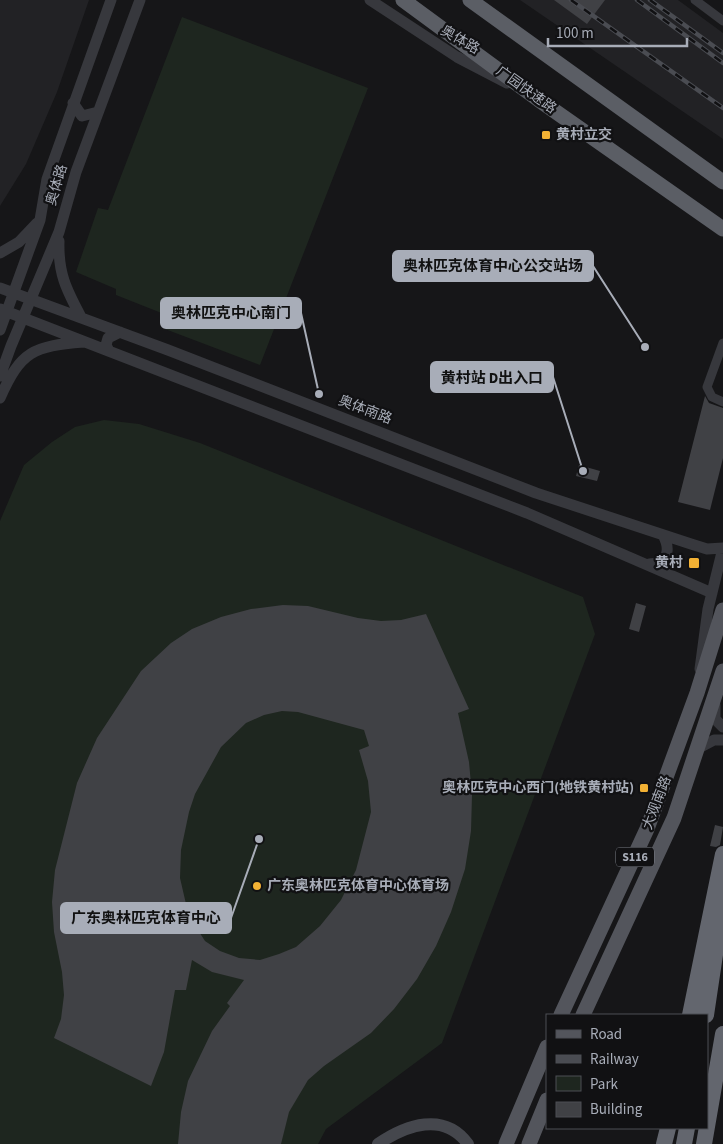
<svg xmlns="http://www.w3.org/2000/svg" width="723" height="1144" font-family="'Source Sans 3','Noto Sans SC',sans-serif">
  <rect width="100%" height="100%" fill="#161618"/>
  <path fill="#222225" d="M 0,0 L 89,0 L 57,92 L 26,164 L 0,206 Z
    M 520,0 L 678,0 L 723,33 L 723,139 Z"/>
  <path fill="#1e261f" d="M 182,17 L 368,88 L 260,365 L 165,329 L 169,316 L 116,295 L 116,289 L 76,272 L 98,208 L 108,210 Z
    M 104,420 L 139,424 L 200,443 L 583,597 L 595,634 L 442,1043 L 326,1129 L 318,1144 L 0,1144 L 0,521 L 24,465 L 52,442 L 75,427 Z"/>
  <path fill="#404145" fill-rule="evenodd" d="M 554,0 L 605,0 L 587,24 Z
    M 705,396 L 709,403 L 723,408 L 723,458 L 710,510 L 678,502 Z
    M 579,465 L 600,471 L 597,481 L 576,476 Z
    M 636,603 L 646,606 L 639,632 L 629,629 Z
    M 283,605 L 308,606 L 358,618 L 381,621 L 401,620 L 426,614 L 469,709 L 458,713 L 469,762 L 472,795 L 471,831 L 465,869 L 451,912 L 436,946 L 417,979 L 394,1009 L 371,1033 L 324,1066 L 308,1080 L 289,1112 L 281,1144 L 178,1144 L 181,1112 L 188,1081 L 212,1031 L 230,1006 L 227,1003 L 244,980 L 212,972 L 192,960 L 186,990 L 175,990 L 164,1052 L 151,1086 L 54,1038 L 61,1019 L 64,995 L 62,972 L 54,932 L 52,902 L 55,870 L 77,783 L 97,738 L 141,671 L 171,643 L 192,629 L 221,617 L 251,609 ZM 282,711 L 298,712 L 364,730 L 369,746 L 359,750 L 368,781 L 371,812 L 356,870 L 341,900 L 320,926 L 296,947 L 279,954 L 260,960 L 239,958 L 220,951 L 205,941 L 194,924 L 186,904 L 180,878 L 181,850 L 189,812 L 195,794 L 221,747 L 246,723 L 264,715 Z
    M 715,825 L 723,827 L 720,845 L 716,847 L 710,846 Z"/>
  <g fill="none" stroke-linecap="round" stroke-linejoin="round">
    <path stroke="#37383d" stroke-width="9" d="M 695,0 L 723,21
      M 723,343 L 707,387 L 712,397 L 723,402"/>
    <path stroke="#37383d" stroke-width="11" d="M 370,0 L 457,57 L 507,83
      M 73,103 L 82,116 L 98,112
      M 59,241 C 58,273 66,289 81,317
      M 0,253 L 19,242 L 37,223
      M 0,288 L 168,350 L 536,493 L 691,544 L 707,549 L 723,548
      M 0,309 L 527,513 L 712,593
      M 0,330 L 40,220 L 47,179 L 111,0
      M 109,351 L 106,345 L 108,338 L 120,332
      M 0,376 L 11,346 L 59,232 L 76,172 L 140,0
      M 0,398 C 21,351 33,346 84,342
      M 649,564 C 668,564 671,550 663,535
      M 700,669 L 708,609 L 723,548
      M 715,705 L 715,719 L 723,727
      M 699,748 L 714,740 L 723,740"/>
    <path stroke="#45474d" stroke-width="12" d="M 378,1144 C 406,1125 444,1111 468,1144"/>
    <path stroke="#53555c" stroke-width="15" d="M 561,1015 L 647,829 L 697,693 L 723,610
      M 583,1015 L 674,818 L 723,671
      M 506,1144 L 547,1047
      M 529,1144 L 547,1100"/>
    <path stroke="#5b5e65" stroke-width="15" d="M 403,0 L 539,100 L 723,229
      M 470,0 L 723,182"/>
    <path stroke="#63666e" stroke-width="16" d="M 690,1015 L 723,854
      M 706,1015 L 723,901
      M 664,1144 L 668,1128
      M 684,1144 L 687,1128
      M 704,1144 L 723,1034"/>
    <g stroke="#4a4c52" stroke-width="4.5">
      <path id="rail" d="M 571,0 L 723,108
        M 637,0 L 723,63
        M 650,0 L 723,53"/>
    </g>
    <use href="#rail" stroke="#111113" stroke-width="2.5" stroke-dasharray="8" stroke-linecap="butt"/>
  </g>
  <g fill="#f2b134" stroke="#111113" stroke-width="2">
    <rect x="541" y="130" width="10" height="10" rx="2.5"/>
    <rect x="688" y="557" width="12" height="12" rx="2.5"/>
    <rect x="639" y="783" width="10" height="10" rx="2.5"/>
    <circle cx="257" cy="886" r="5"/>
  </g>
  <g text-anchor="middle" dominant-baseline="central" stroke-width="4.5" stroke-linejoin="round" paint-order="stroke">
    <rect fill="#111113" stroke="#7b7e86" stroke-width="1" x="616" y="847.5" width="38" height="19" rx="4"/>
    <g font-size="12" font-weight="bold" fill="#a8adb8">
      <text x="635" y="857">S116</text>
    </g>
    <g font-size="14" fill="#a8adb8" stroke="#111113">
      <text transform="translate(460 40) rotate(30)">奥体路</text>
      <text transform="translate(526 90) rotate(36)">广园快速路</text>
      <text transform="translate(57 185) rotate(-73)">奥体路</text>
      <text transform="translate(365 410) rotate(21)">奥体南路</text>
      <text transform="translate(657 803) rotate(-69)">大观南路</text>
    </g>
    <g font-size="14" font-weight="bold" fill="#a8adb8" stroke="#111113" text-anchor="start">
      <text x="556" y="135">黄村立交</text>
      <text x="683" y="563" text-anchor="end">黄村</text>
      <text x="634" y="788" text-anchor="end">奥林匹克中心西门(地铁黄村站)</text>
      <text x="267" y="886">广东奥林匹克体育中心体育场</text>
    </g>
  </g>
  <path fill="none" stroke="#a8adb8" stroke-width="2" d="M645 347L593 266M319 394L301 313M583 471L553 377M259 839L231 918"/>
  <g fill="#a8adb8" stroke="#111113" stroke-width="2">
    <circle cx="645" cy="347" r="5"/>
    <circle cx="319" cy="394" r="5"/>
    <circle cx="583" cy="471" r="5"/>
    <circle cx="259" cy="839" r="5"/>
  </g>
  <g fill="#a8adb8" stroke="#a8adb8" stroke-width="2">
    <rect x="393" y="251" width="200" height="30" rx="5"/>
    <rect x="161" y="298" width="140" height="30" rx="5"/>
    <rect x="431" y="362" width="122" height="30" rx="5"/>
    <rect x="61" y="903" width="170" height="30" rx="5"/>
  </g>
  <g font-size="15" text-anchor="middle" font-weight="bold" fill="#111">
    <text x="493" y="271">奥林匹克体育中心公交站场</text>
    <text x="231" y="318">奥林匹克中心南门</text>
    <text x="492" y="383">黄村站 D出入口</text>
    <text x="146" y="923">广东奥林匹克体育中心</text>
  </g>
  <rect x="546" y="1014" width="162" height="115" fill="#111113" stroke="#4d4f55"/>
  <rect x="556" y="1030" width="25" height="8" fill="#53555c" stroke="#4d4f55"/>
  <text x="590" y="1039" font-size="15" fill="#a8adb8">Road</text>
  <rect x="556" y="1055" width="25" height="8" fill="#4a4c52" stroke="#4d4f55"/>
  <text x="590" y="1064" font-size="15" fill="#a8adb8">Railway</text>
  <rect x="556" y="1076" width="25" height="15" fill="#1e261f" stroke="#4d4f55"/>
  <text x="590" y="1089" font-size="15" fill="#a8adb8">Park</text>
  <rect x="556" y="1102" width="25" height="15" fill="#404145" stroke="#4d4f55"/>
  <text x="590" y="1114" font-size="15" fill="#a8adb8">Building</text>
  <path d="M548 38v8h139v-8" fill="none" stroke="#a8adb8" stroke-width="2.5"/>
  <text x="556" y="38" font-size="15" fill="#a8adb8" stroke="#111113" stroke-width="4" paint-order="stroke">100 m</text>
</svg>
